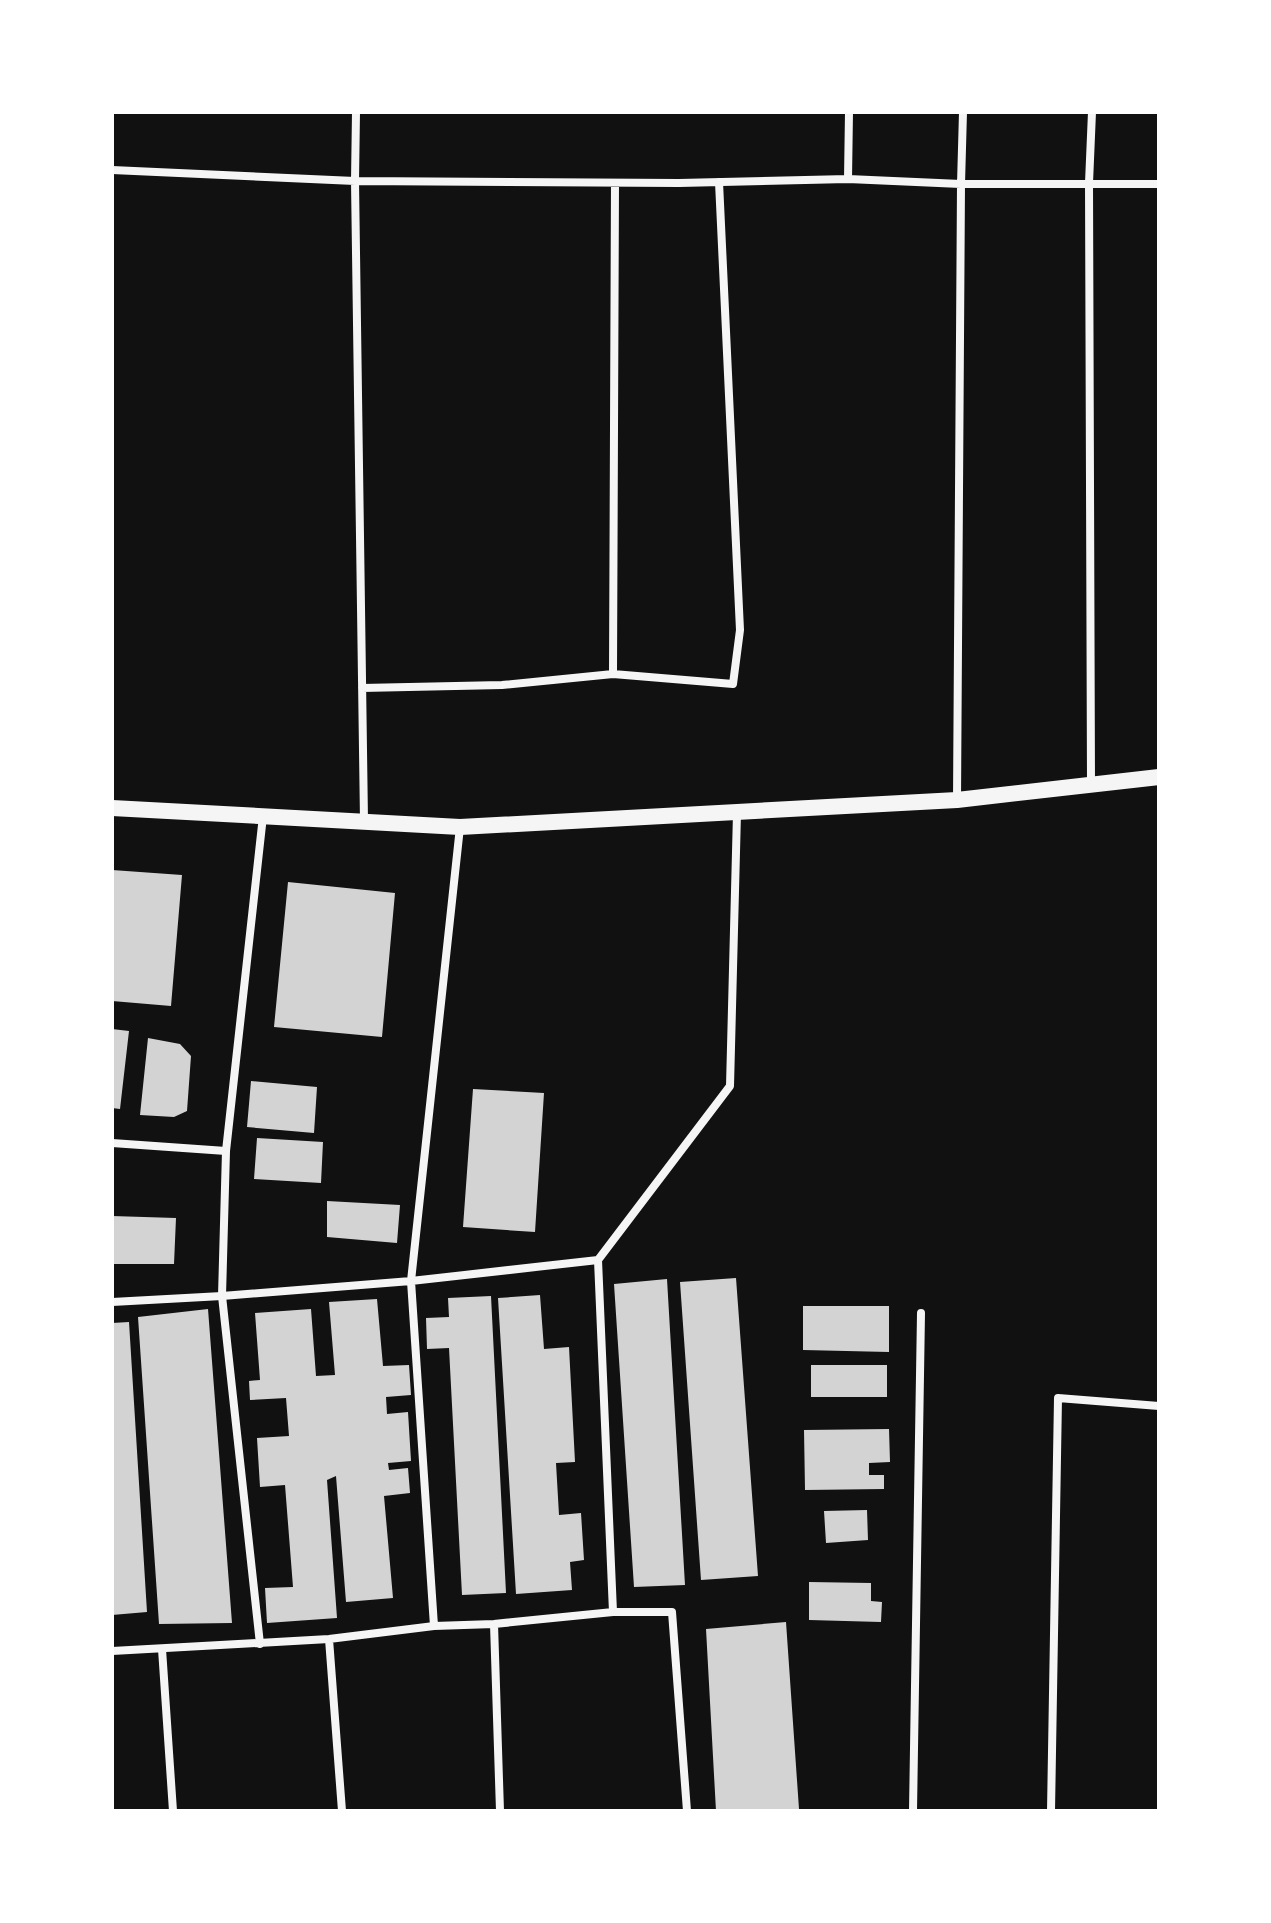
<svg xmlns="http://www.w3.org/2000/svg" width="1271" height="1923" font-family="'Public Sans',sans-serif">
  <rect width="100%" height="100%" fill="#111"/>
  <path fill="#d3d3d3" d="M 112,870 L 182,875 L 171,1006 L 112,1001 Z
    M 288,882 L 395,893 L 382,1037 L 274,1027 Z
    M 112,1029 L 129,1031 L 120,1109 L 112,1108 Z
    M 148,1038 L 180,1044 L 191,1056 L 187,1111 L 174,1117 L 140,1115 Z
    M 251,1081 L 317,1087 L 314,1133 L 247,1127 Z
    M 473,1089 L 544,1093 L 535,1232 L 463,1227 Z
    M 257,1138 L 323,1142 L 321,1183 L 254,1179 Z
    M 327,1201 L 400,1205 L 397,1243 L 327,1237 Z
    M 112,1216 L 176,1218 L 174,1264 L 112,1264 Z
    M 736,1278 L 758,1576 L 701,1580 L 680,1282 Z
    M 667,1279 L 685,1585 L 634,1587 L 614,1284 Z
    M 540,1295 L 544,1349 L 569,1347 L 575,1462 L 556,1463 L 559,1515 L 581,1513 L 584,1560 L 570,1562 L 572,1590 L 516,1594 L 498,1298 Z
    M 491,1296 L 506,1593 L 462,1595 L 449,1348 L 427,1349 L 426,1318 L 449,1317 L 448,1298 Z
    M 377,1299 L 383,1366 L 409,1365 L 411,1395 L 386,1397 L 387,1414 L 408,1412 L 411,1461 L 388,1463 L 389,1470 L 408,1468 L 410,1493 L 384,1496 L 393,1598 L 346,1602 L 336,1476 L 327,1480 L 337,1618 L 267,1623 L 265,1588 L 293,1587 L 285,1485 L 260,1487 L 257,1438 L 289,1436 L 286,1398 L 250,1400 L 249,1381 L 260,1380 L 255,1313 L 311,1309 L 316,1376 L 335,1375 L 329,1302 Z
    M 803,1306 L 889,1306 L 889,1352 L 803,1350 Z
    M 208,1309 L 232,1623 L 159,1624 L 138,1317 Z
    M 129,1322 L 147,1612 L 112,1615 L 112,1323 Z
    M 811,1365 L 887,1365 L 887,1397 L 811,1397 Z
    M 889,1429 L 890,1462 L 869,1463 L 869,1475 L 884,1475 L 884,1489 L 805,1490 L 804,1430 Z
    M 867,1510 L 868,1540 L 826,1543 L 824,1511 Z
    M 809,1582 L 871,1583 L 871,1601 L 882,1602 L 881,1622 L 809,1620 Z
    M 786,1622 L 799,1809 L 716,1811 L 706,1629 Z"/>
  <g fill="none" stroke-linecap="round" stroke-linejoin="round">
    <path stroke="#f5f5f5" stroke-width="8" d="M 356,112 L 355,181 L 364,821
      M 112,170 L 355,181 L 679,183 L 848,179 L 961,184 L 963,112
      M 848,179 L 849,112
      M 613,674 L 615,183
      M 362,688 L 502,685 L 613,674 L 733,684 L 740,630 L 719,182
      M 1091,785 L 1089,183 L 1092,112
      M 957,800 L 961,184 L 1159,184
      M 112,1143 L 226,1151
      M 598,1260 L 613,1612
      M 112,1302 L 222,1296 L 411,1281 L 598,1260 L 730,1086 L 737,813
      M 494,1624 L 500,1811
      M 434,1626 L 411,1281 L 460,827
      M 329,1639 L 342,1811
      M 260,1644 L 222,1296 L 226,1151 L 263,816
      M 162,1649 L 173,1811
      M 112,1651 L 329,1639 L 434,1626 L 494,1624 L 613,1612 L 672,1612 L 687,1811
      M 913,1811 L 921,1313
      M 1051,1811 L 1058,1398 L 1159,1406"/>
    <path stroke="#f5f5f5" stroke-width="16" d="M 112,808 L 460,827 L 957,800 L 1159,777"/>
  </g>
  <rect width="1271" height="1923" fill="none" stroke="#ffffff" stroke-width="228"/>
</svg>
